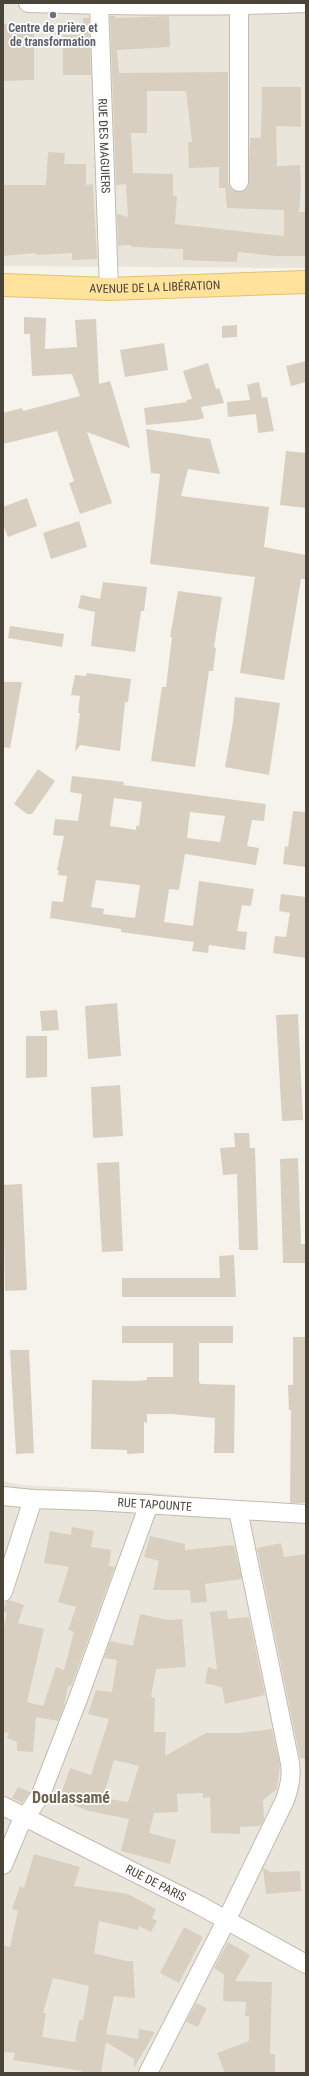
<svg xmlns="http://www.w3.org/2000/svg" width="309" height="2076" font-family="'Roboto Condensed',sans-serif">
  <rect width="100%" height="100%" fill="#f6f3ec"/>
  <path fill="#eae5da" d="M 3,3 L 306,3 L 306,268 L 3,266 Z
    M 3,1481 L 23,1485 L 147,1492 L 277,1505 L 306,1504 L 306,2073 L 3,2073 Z"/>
  <path fill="#d8cfc1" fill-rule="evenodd" d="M 110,16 L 115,16 L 115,18 L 169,16 L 170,47 L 117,50 L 119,73 L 228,72 L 228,182 L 230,188 L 234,191 L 244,191 L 248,187 L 250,138 L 261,138 L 262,87 L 301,87 L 301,127 L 276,126 L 277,166 L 300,165 L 301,187 L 299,212 L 306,212 L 306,256 L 275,256 L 238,252 L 237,262 L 207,261 L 183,260 L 183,249 L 131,247 L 131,245 L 118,246 L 117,214 L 128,217 L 126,184 L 116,185 ZM 147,91 L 186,91 L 192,142 L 188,142 L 189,168 L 219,167 L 219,188 L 225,188 L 227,208 L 284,210 L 284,236 L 175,224 L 177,196 L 173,196 L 173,174 L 133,173 L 131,133 L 147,133 Z
    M 83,18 L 89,18 L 91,75 L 63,75 L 63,35 L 83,35 Z
    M 3,24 L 34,24 L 34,80 L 3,81 Z
    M 48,152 L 65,153 L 64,164 L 86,164 L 86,185 L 93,184 L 97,259 L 72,260 L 72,253 L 36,255 L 36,253 L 3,256 L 3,185 L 46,185 Z
    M 24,317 L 46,318 L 45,349 L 77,347 L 75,320 L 96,319 L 99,384 L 110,381 L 130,448 L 87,432 L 112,503 L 80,514 L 69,483 L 74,481 L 57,431 L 3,444 L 3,413 L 22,408 L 23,411 L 80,396 L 72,374 L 32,376 L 30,334 L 24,334 Z
    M 237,325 L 237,337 L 222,338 L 222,326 Z
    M 164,343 L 168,370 L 125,377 L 120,350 Z
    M 306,361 L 306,382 L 291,386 L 286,366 Z
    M 208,363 L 216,389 L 219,388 L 224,403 L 201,407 L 204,418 L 197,420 L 146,425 L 144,408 L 187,402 L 186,400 L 192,399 L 183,371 Z
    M 259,382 L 262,398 L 267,397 L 274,431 L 258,433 L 256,414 L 228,417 L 227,402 L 250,400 L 247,385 Z
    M 146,429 L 210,439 L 220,474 L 188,469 L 181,496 L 269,507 L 264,547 L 306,555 L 306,579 L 301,579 L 284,680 L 240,673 L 255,577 L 150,564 L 160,474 L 151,473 Z
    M 286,451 L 306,453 L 306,508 L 280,505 Z
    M 27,498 L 37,526 L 8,537 L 3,525 L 3,507 Z
    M 79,521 L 87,547 L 51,559 L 43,533 Z
    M 103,582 L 147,587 L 144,611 L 141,611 L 135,652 L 91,646 L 95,612 L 78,608 L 81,595 L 100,599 Z
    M 178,591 L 222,597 L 214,647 L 216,648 L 213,671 L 209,671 L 195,767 L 151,761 L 162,687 L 166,687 L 172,637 L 170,637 Z
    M 10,626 L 64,634 L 62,647 L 8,638 Z
    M 87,673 L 131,679 L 128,702 L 125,702 L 120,751 L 80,745 L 75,752 L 80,713 L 78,713 L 80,696 L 71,695 L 75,675 L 86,676 Z
    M 3,682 L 22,682 L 10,748 L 3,747 Z
    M 235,697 L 280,703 L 269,775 L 225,767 L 233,722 Z
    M 38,769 L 55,781 L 32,814 L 27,814 L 14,804 Z
    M 72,776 L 124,782 L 123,785 L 266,804 L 264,821 L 252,820 L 247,846 L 259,848 L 256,865 L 185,854 L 179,890 L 169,889 L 164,922 L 193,926 L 199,881 L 254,889 L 251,906 L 242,905 L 237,931 L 247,932 L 245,950 L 209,945 L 208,953 L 192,951 L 194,942 L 121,932 L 121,929 L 50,918 L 52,901 L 63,902 L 67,876 L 58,875 L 59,871 L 57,870 L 64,836 L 53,835 L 55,819 L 78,821 L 82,794 L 70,792 ZM 114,798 L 142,802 L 139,826 L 136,826 L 136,830 L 110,826 ZM 190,812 L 225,816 L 220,842 L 187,838 ZM 96,880 L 140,885 L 135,918 L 103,914 L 104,909 L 91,907 Z
    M 293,811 L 306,812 L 306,867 L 283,864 L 285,846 L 288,847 Z
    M 281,894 L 306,897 L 306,958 L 273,953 L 275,936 L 286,937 L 290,913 L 279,911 Z
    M 117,1003 L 121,1056 L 88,1059 L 85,1006 Z
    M 57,1010 L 59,1030 L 42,1031 L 40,1011 Z
    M 298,1014 L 303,1120 L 282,1121 L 276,1015 Z
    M 26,1036 L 47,1036 L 47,1077 L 26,1078 Z
    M 120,1085 L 123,1136 L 93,1138 L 91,1087 Z
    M 234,1133 L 249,1133 L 250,1148 L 255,1148 L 258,1250 L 239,1250 L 237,1174 L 223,1175 L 220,1148 L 235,1147 Z
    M 298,1158 L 301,1244 L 306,1244 L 306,1263 L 283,1263 L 280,1159 Z
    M 119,1162 L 123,1251 L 102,1252 L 97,1163 Z
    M 22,1184 L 27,1290 L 5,1291 L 3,1185 Z
    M 234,1255 L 236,1297 L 122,1297 L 122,1278 L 220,1278 L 219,1256 Z
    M 122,1326 L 233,1326 L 233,1343 L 199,1343 L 199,1382 L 201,1384 L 235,1385 L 234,1453 L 214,1453 L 215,1418 L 171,1414 L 147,1414 L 147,1423 L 144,1422 L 144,1453 L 127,1454 L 127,1450 L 91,1449 L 92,1380 L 135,1381 L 147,1380 L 147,1377 L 173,1377 L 173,1343 L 122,1343 Z
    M 293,1337 L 306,1337 L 306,1503 L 290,1503 L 291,1410 L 289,1410 L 288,1385 L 293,1385 Z
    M 10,1350 L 29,1350 L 34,1453 L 16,1454 Z
    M 72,1527 L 94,1531 L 91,1547 L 111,1550 L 109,1566 L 115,1567 L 114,1569 L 71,1686 L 68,1686 L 64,1706 L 58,1721 L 36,1717 L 33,1752 L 17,1751 L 17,1742 L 7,1738 L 9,1733 L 3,1732 L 3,1631 L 7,1613 L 3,1611 L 6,1602 L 9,1600 L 24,1605 L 18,1623 L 44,1629 L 27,1702 L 43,1706 L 56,1667 L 64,1670 L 74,1632 L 68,1630 L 76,1607 L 58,1602 L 69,1567 L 44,1563 L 50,1531 L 71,1535 Z
    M 150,1536 L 185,1544 L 185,1550 L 234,1545 L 242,1579 L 205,1584 L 207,1602 L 191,1603 L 190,1590 L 153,1590 L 159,1561 L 144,1557 Z
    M 281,1543 L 284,1557 L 306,1554 L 306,1759 L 300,1758 L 257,1548 Z
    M 227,1610 L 228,1619 L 249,1617 L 265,1695 L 225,1704 L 222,1687 L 205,1683 L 208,1667 L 217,1670 L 210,1612 Z
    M 140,1614 L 168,1620 L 182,1619 L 186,1667 L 156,1669 L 151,1697 L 155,1698 L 154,1732 L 166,1732 L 165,1756 L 206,1733 L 239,1733 L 272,1729 L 280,1765 L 277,1789 L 263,1800 L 264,1820 L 260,1826 L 240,1827 L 240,1834 L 211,1833 L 210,1797 L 203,1798 L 203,1793 L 177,1794 L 178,1812 L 154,1813 L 149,1833 L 176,1840 L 170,1864 L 121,1851 L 129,1819 L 89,1811 L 59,1800 L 70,1768 L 91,1775 L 109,1719 L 88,1714 L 96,1690 L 112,1692 L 117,1660 L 104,1658 L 110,1641 L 133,1646 ZM 114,1760 L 139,1766 L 128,1802 L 103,1798 Z
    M 18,1787 L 30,1792 L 22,1803 L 12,1798 Z
    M 34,1854 L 80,1867 L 74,1886 L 128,1894 L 156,1909 L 152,1918 L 157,1921 L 151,1932 L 139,1926 L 138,1930 L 99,1921 L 94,1953 L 126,1961 L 133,1961 L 135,1998 L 114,1996 L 106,2034 L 138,2039 L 139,2029 L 155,2032 L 134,2068 L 134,2059 L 106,2042 L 101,2073 L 81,2073 L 82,2071 L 13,2060 L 15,2053 L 3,2052 L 3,1945 L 10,1947 L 18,1911 L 12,1909 L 20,1886 L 24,1888 ZM 53,1978 L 89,1986 L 83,2020 L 79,2020 L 75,2042 L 42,2037 L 46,2013 L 43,2013 Z
    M 263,1868 L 271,1872 L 300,1871 L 301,1891 L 266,1894 Z
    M 184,1927 L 203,1937 L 179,1983 L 160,1973 Z
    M 228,1942 L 250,1955 L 235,1981 L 272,1982 L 270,2054 L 275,2054 L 275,2073 L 225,2073 L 217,2053 L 249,2041 L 249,2016 L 245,2016 L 246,2002 L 223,2001 L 224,1974 L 214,1968 Z
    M 196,2003 L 207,2008 L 198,2027 L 186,2022 Z"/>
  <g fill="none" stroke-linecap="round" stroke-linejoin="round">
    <g stroke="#c2bbae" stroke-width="20">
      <g id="minor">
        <path d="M 28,3 C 121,6 213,7 306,3"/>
        <path id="s1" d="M 99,3 L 109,289"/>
        <path d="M 239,182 L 239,3"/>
        <path id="s2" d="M 3,1496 L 33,1499 L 95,1501 L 306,1514"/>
        <path d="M 3,1592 L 33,1499"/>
        <path id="s3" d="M 3,1806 L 199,1905 L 306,1964"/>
        <path d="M 3,1865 L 19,1827 L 41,1794 L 78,1699 L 149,1504"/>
        <path d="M 148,2073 L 226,1921 L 285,1800 C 289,1788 292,1777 290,1763 L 238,1510"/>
      </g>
    </g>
    <g stroke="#e6c16a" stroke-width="24">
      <g id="major">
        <path id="s4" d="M 3,285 L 109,289 L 306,282"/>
      </g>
    </g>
    <use href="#minor" stroke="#fff" stroke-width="18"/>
    <use href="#major" stroke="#ffe39c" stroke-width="22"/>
  </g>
  <circle fill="#6b7280" stroke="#fff" stroke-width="1.5" cx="53" cy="15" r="4"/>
  <g text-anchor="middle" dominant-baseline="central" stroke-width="3.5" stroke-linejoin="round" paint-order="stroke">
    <g font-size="12" font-weight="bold" fill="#5b616d" stroke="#fff">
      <text x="53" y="28">Centre de prière et<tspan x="53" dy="14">de transformation</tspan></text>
    </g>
    <g font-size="12" fill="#4b4439" stroke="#fff">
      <text stroke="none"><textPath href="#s1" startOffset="143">RUE DES MAGUIERS</textPath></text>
      <text stroke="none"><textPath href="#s4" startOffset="152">AVENUE DE LA LIBÉRATION</textPath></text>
      <text stroke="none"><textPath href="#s2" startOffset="152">RUE TAPOUNTE</textPath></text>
      <text stroke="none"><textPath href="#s3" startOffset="171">RUE DE PARIS</textPath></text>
    </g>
    <g font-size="16" font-weight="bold" fill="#6e6250" stroke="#fff">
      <text x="71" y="1797">Doulassamé</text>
    </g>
  </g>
  <rect width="309" height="2076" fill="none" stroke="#4b4439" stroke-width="8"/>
</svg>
